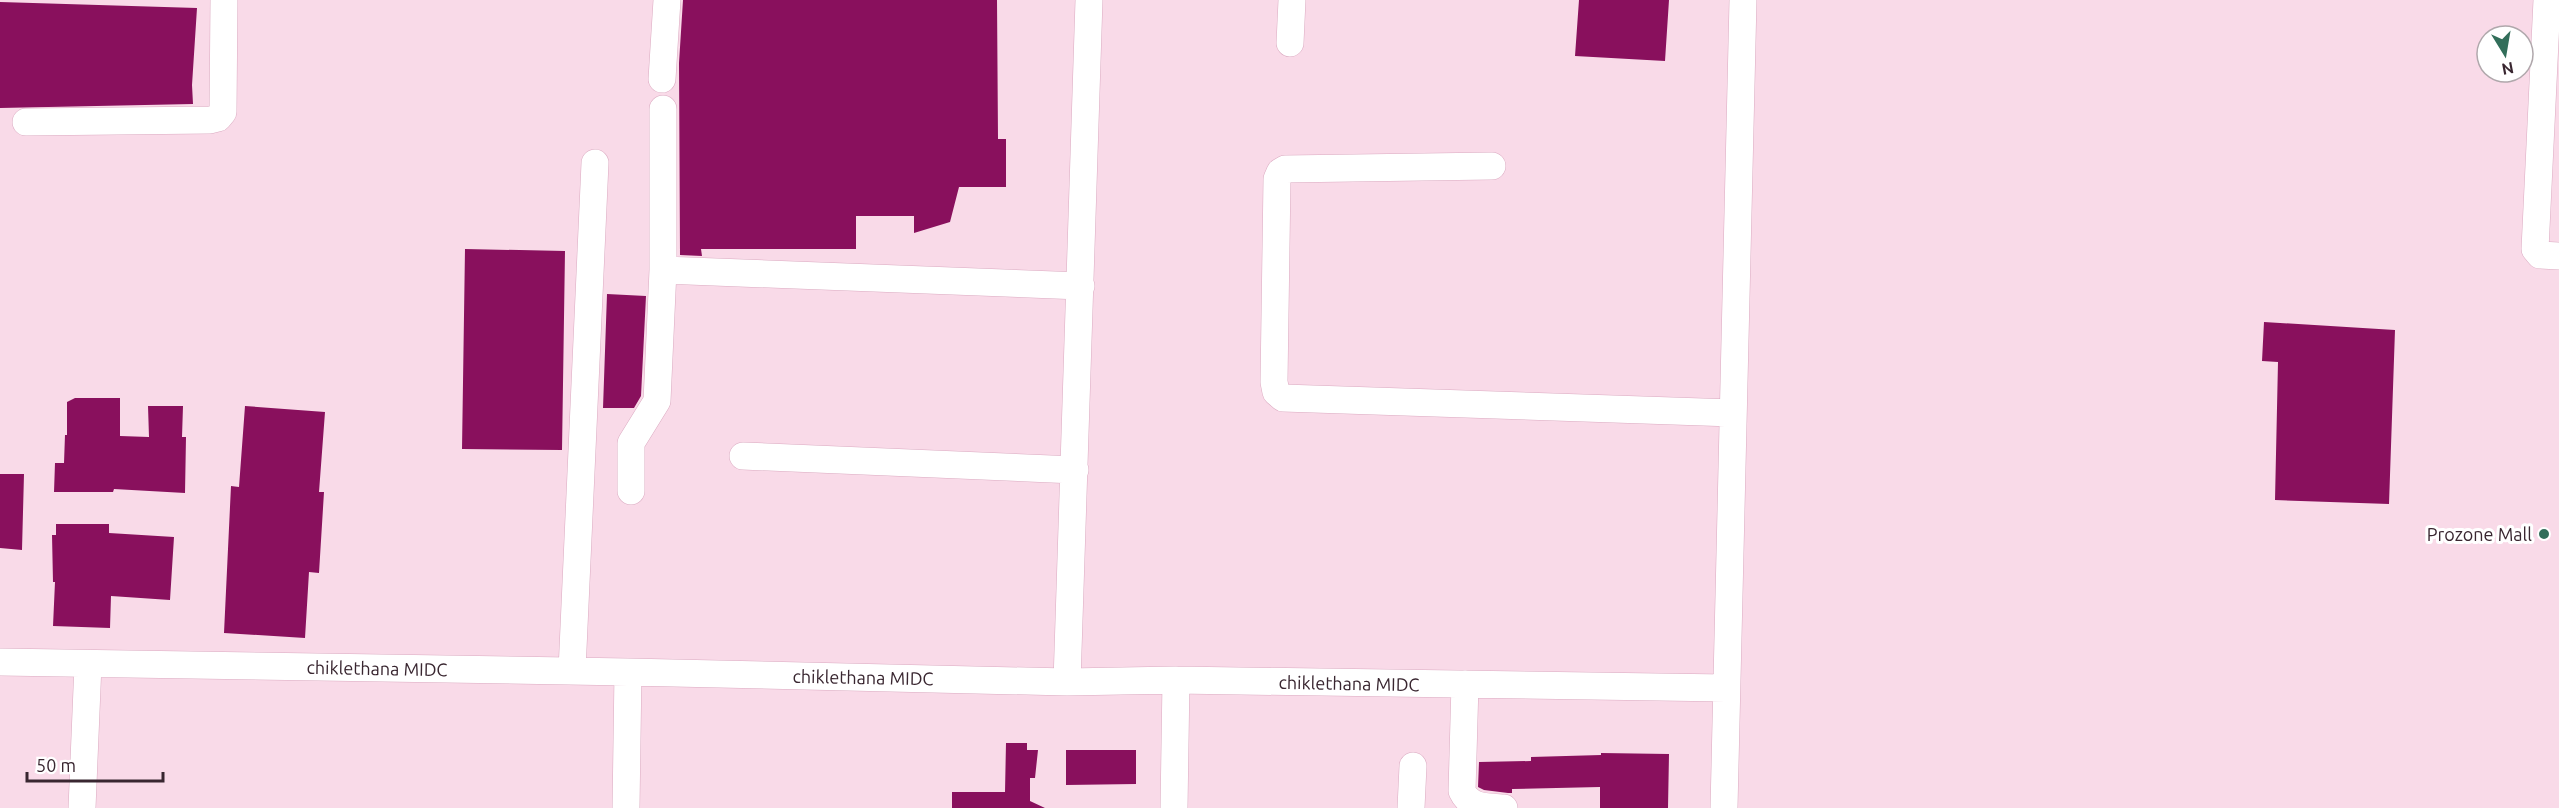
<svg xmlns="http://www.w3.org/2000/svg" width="2559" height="808" font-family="Ubuntu,sans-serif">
  <rect width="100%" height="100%" fill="#f9dae8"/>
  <path fill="#89105d" d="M 683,0 L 997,0 L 998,139 L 1006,139 L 1006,187 L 959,187 L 950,222 L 914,233 L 914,216 L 856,216 L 856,249 L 701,249 L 702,256 L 680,255 L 679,63 Z
    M 1579,0 L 1669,0 L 1665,61 L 1575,56 Z
    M 0,2 L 197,8 L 192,85 L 193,104 L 0,108 Z
    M 465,249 L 565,251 L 562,450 L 462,449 Z
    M 607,294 L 646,296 L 641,396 L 634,408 L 603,408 Z
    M 2264,322 L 2395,330 L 2389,504 L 2275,500 L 2278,362 L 2262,361 Z
    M 75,398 L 120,398 L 120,436 L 149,437 L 148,406 L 183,406 L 182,437 L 186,437 L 185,493 L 114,489 L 113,492 L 54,492 L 55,463 L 64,463 L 65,435 L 67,435 L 67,402 Z
    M 245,406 L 325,412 L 319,492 L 324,492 L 319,573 L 309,572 L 305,638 L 224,633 L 231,486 L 239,487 Z
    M 0,474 L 24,474 L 22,550 L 0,548 Z
    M 56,524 L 109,524 L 109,533 L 174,537 L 170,600 L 111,596 L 110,628 L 53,626 L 55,582 L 53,582 L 52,535 L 56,535 Z
    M 1006,743 L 1027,743 L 1027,750 L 1038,750 L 1035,778 L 1030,778 L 1030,801 L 1045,808 L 952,808 L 952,792 L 1005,792 Z
    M 1066,750 L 1136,750 L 1136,784 L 1066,785 Z
    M 1601,753 L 1669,754 L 1668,808 L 1600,808 L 1600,787 L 1512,789 L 1512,793 L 1508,793 L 1484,790 L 1478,787 L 1479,762 L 1531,761 L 1531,757 L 1601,755 Z"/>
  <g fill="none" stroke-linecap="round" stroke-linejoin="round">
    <g stroke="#dbaac1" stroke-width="28">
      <path id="minor" d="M 2547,0 L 2535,249 L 2540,255 L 2559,256
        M 1290,43 L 1292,0
        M 662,79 L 667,0
        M 26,122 L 210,120 L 218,118 L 223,112 L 224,0
        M 1492,166 L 1285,169 L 1280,172 L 1277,179 L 1274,382 L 1276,392 L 1283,398 L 1733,413
        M 663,270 L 1081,286
        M 743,456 L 1075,470
        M 631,491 L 631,443 L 657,401 L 663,270 L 663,109
        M 0,662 L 628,672 L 1067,682 L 1176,680 L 1726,688
        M 572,671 L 595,163
        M 1067,682 L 1089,0
        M 1465,684 L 1462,791 C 1470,808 1486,807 1504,808
        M 82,808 L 88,664
        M 626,808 L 628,672
        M 1174,808 L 1176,680
        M 1411,808 L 1413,766
        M 1724,808 L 1743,0"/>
    </g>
    <use href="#minor" stroke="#fff" stroke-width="27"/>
  </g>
  <circle fill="#326e5a" stroke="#fff" stroke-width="2" cx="2544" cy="534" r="6"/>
  <g text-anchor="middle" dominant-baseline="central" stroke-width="6" stroke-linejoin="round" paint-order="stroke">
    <g font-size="18" fill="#392630" stroke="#fff" text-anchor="end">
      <text x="2532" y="534">Prozone Mall</text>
    </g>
    <g font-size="18" fill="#392630" stroke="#fff">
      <text transform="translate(377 668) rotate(1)">chiklethana MIDC</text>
      <text transform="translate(863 677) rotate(1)">chiklethana MIDC</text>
      <text transform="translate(1349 683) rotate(1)">chiklethana MIDC</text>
    </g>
  </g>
  <g transform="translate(2505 54) rotate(169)"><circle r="28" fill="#ffffff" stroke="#b0a8ac" stroke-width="1.5"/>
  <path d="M0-4.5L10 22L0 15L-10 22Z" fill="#326e5a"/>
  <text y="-9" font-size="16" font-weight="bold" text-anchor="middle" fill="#392630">N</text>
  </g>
  <path d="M27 772v9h136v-9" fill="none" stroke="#392630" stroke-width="3"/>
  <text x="36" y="772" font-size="18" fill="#392630" stroke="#ffffff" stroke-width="4.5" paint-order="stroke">50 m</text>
</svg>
